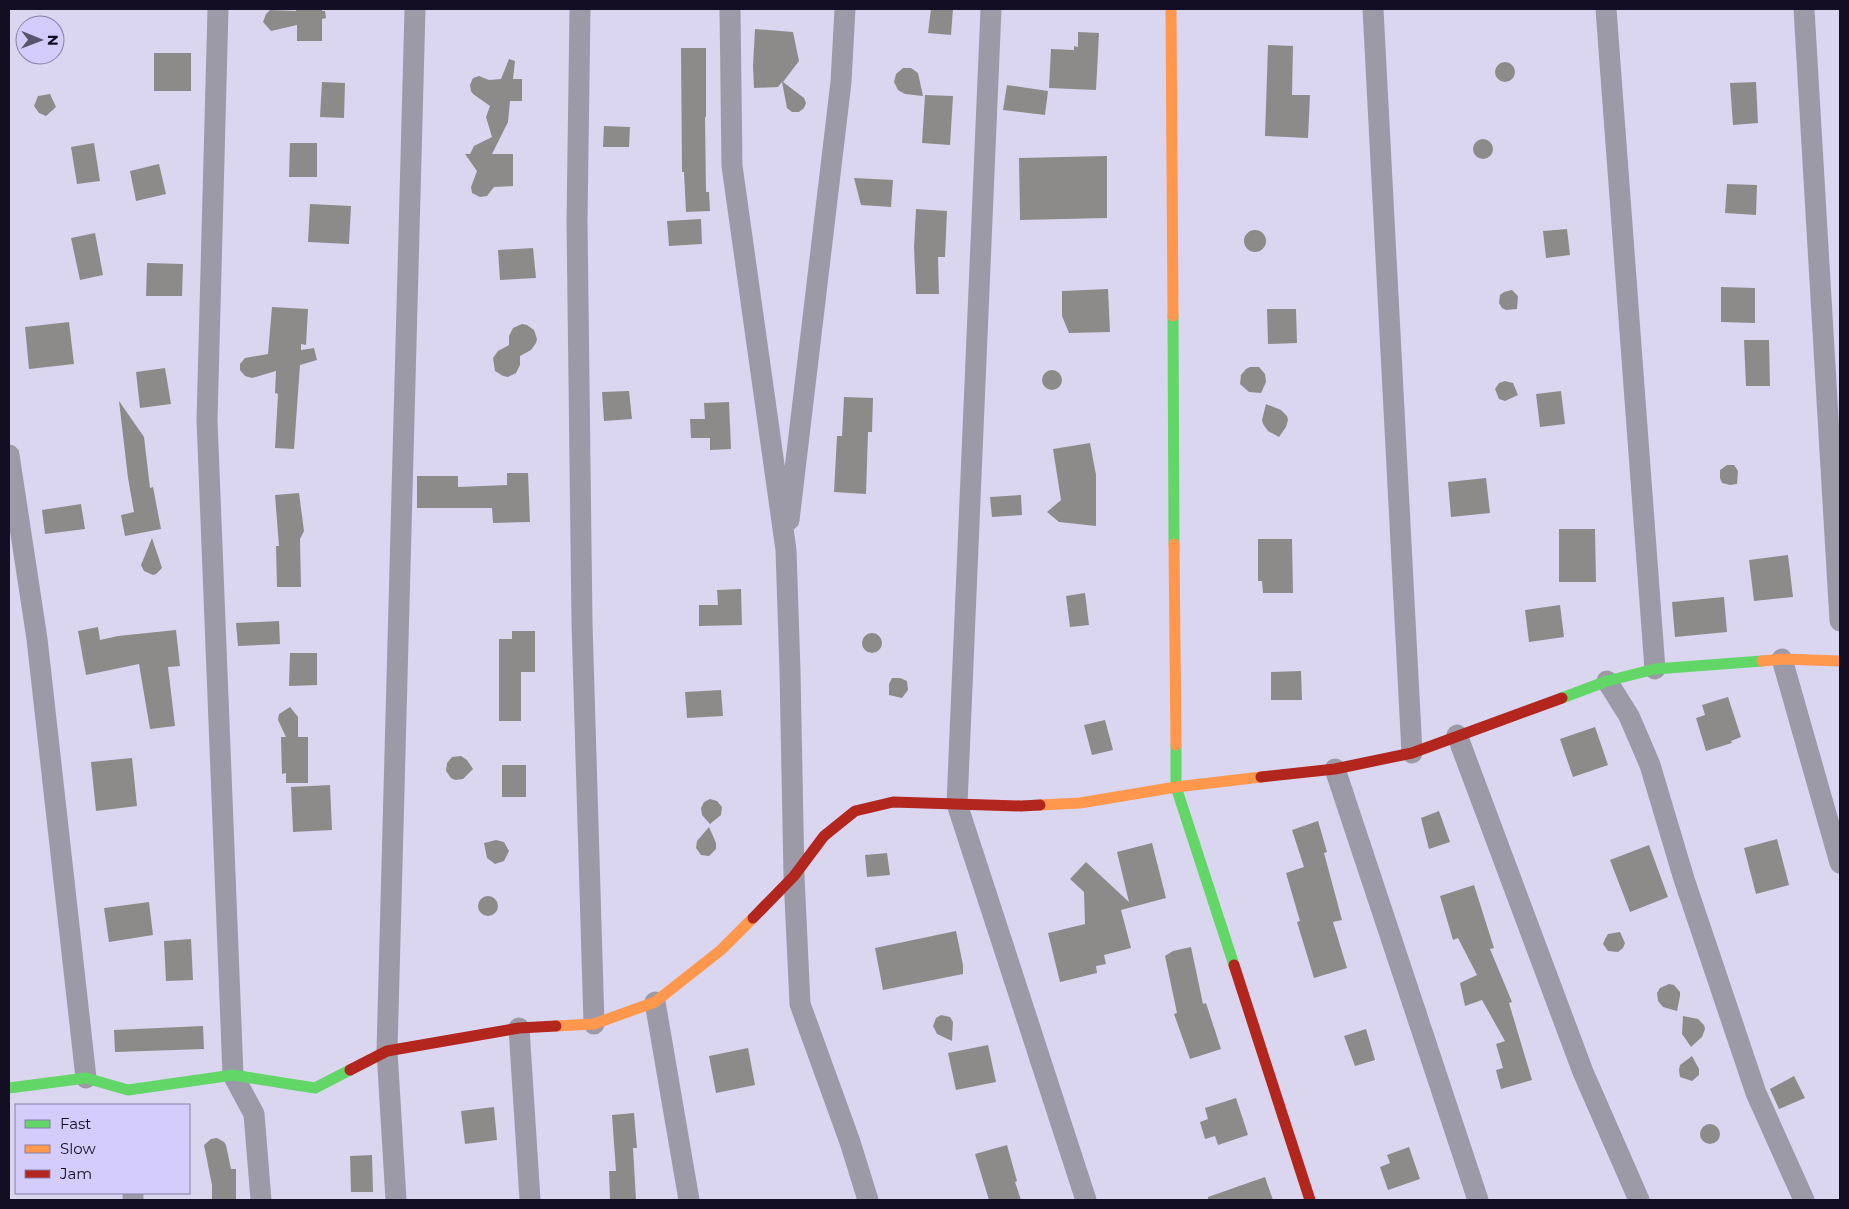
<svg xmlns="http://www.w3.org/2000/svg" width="1849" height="1209" font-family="Montserrat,sans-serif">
  <rect width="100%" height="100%" fill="#dbd6f0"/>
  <path fill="#8c8b8a" d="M 296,9 L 322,9 L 322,11 L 325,11 L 326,18 L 322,19 L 322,41 L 297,41 L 297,25 L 271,31 L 263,22 L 266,14 L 270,10 L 296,11 Z
    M 931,9 L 953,9 L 951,35 L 928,33 Z
    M 755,29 L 793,32 L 799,61 L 783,82 L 804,98 L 806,103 L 804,108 L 799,112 L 792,112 L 787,108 L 782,82 L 778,87 L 754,88 L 753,66 Z
    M 1078,32 L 1099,33 L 1096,90 L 1049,88 L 1051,49 L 1074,50 L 1074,46 L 1078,47 Z
    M 1268,45 L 1293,46 L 1292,95 L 1310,95 L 1308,138 L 1265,136 Z
    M 681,48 L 706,48 L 706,117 L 705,117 L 706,192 L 709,192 L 710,211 L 686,212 L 684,172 L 682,172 Z
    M 154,53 L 191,53 L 191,91 L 154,91 Z
    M 509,59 L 515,61 L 513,79 L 522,79 L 522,101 L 510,101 L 508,122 L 492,154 L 513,154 L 513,186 L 494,187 L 487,196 L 480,197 L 472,193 L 471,187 L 477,171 L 465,154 L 470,154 L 474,146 L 492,137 L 486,117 L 490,106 L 473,94 L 471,91 L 470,85 L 473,78 L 479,76 L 489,80 L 501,79 Z
    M1495 72a10 10 0 1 1 20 0a10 10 0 1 1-20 0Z
    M 903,68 L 911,68 L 918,73 L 923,96 L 905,94 L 898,90 L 894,82 L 896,74 Z
    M 322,82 L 345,83 L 344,118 L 320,117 Z
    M 1756,82 L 1758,123 L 1733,125 L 1730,83 Z
    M 1007,85 L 1048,91 L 1045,115 L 1003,110 Z
    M 50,94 L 56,107 L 46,116 L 39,113 L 34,106 L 38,96 Z
    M 925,95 L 953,96 L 950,145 L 922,143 Z
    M 604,126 L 630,127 L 629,147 L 603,147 Z
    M1473 149a10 10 0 1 1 20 0a10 10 0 1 1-20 0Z
    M 94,143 L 100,181 L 77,184 L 71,147 Z
    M 290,143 L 317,143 L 317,177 L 289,177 Z
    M 1107,156 L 1107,218 L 1020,220 L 1019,158 Z
    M 159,164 L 166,194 L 136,201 L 130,171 Z
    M 854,178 L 893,180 L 891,207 L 861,205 Z
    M 1727,184 L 1757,185 L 1756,215 L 1725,213 Z
    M 310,204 L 351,206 L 349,244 L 308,242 Z
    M 916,209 L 947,211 L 945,257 L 938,257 L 939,294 L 916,294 L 914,247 Z
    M 701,219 L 702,244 L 669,246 L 667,221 Z
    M 1567,229 L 1570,255 L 1546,258 L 1543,231 Z
    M1244 241a11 11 0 1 1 22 0a11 11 0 1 1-22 0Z
    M 95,233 L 103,275 L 80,280 L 71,238 Z
    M 533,248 L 536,278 L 500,280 L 498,250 Z
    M 147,263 L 183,264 L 182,296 L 146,296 Z
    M 1721,287 L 1755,288 L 1755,323 L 1721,322 Z
    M 1108,289 L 1110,332 L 1069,333 L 1062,316 L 1062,291 Z
    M 1512,290 L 1518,296 L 1517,309 L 1506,310 L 1502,308 L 1499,303 L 1500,295 L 1504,292 Z
    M 272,307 L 308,309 L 306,345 L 301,344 L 301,350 L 314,348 L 317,360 L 300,365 L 294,449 L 275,448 L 278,394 L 275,393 L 276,371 L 252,378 L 245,376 L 240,370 L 240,364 L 245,358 L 268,354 Z
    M 1267,309 L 1296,309 L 1297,343 L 1268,344 Z
    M 69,322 L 74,364 L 29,369 L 25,327 Z
    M 522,324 L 527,325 L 534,330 L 537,339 L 536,343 L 531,350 L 520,356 L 520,365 L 516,373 L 508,377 L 503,376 L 495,371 L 493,358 L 498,351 L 509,345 L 509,336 L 513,328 Z
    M 1744,340 L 1769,340 L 1770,386 L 1746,386 Z
    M 1250,367 L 1259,367 L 1265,374 L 1266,382 L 1261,393 L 1249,392 L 1240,384 L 1241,375 L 1246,369 Z
    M 165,368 L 171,404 L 140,408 L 136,372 Z
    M1042 380a10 10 0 1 1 20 0a10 10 0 1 1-20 0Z
    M 1505,381 L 1513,383 L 1518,395 L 1505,401 L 1499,399 L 1495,389 L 1499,383 Z
    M 629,391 L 632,419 L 604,421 L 602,392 Z
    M 1561,391 L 1565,424 L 1540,427 L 1536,394 Z
    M 844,397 L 873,398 L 872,432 L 868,432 L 866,494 L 834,492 L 837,436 L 842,436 Z
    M 119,401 L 144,437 L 150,488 L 153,487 L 161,529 L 125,536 L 121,515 L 134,512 L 128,478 Z
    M 729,402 L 731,449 L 710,450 L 710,438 L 691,438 L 690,419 L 705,419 L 704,403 Z
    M 1266,404 L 1281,410 L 1287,416 L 1288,420 L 1286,427 L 1279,437 L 1268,431 L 1263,424 L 1262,420 Z
    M 1090,443 L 1096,475 L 1096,526 L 1059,522 L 1047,512 L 1061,500 L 1053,449 Z
    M 1727,465 L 1734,465 L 1738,471 L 1737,484 L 1730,485 L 1722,483 L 1720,478 L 1720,470 Z
    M 507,473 L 528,473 L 530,522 L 493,523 L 492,508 L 417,508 L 417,476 L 458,476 L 458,487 L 507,485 Z
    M 1486,478 L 1490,513 L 1451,517 L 1448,482 Z
    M 299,493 L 304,531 L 300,539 L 301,587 L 277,587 L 276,546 L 279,546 L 275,495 Z
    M 1021,495 L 1022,515 L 992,517 L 990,497 Z
    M 81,504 L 85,529 L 45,534 L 42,510 Z
    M 1559,529 L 1595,529 L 1596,582 L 1559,582 Z
    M 152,538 L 162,568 L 156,574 L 153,575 L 144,571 L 141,565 Z
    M 1258,539 L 1292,539 L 1293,593 L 1263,593 L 1262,581 L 1258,581 Z
    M 1788,555 L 1793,597 L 1754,601 L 1749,560 Z
    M 741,589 L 742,625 L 699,626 L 699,605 L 718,605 L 717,590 Z
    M 1085,593 L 1089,625 L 1070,627 L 1066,596 Z
    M 1724,597 L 1727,632 L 1675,637 L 1672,602 Z
    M 1560,605 L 1564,637 L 1529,642 L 1525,610 Z
    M 279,621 L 280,644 L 238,646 L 236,623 Z
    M 98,627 L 100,640 L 118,636 L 176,630 L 180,666 L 168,667 L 175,726 L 150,729 L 139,664 L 86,675 L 78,631 Z
    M 512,631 L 535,631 L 535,672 L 521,672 L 521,721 L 499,721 L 499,639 L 512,639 Z
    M862 643a10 10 0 1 1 20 0a10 10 0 1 1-20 0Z
    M 290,653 L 317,653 L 317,685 L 289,686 Z
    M 1301,671 L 1302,700 L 1271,700 L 1271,672 Z
    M 892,678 L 900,678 L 907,681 L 908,690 L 902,698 L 889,695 L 889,684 Z
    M 721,690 L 723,716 L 687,718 L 685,692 Z
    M 1728,697 L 1741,737 L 1731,741 L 1732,743 L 1706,751 L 1696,718 L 1705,715 L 1702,705 Z
    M 290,707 L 298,717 L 298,737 L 308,737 L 308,783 L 286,783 L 286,773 L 282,774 L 281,737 L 286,737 L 278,720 L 279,714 Z
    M 1105,720 L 1113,750 L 1092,755 L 1084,725 Z
    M 1595,727 L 1608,765 L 1573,777 L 1560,739 Z
    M 461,756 L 467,760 L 473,769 L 463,779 L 455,780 L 451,778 L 446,771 L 447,763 L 452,757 Z
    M 132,758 L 137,806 L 96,811 L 91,762 Z
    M 502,765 L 526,765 L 526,797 L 502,797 Z
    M 330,785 L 332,830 L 293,832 L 291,787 Z
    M 710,799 L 717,801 L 722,807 L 721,815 L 710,824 L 702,815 L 701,808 L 704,802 Z
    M 1439,811 L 1450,842 L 1429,849 L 1421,818 Z
    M 1318,821 L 1327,852 L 1324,853 L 1342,920 L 1333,922 L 1347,968 L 1314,978 L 1297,922 L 1300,921 L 1286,873 L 1304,867 L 1292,830 Z
    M 709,827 L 716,843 L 716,849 L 709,856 L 701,855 L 696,848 L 697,841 Z
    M 1777,839 L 1789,885 L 1756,894 L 1744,848 Z
    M 496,840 L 504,842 L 509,851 L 504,861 L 495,864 L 487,858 L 484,843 Z
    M 1152,843 L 1166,898 L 1121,910 L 1131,948 L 1104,955 L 1106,964 L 1096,966 L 1097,973 L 1060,982 L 1048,933 L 1085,924 L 1084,892 L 1070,879 L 1086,862 L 1129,902 L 1117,852 Z
    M 1649,845 L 1668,897 L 1630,912 L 1610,860 Z
    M 887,853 L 890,875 L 867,877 L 865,855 Z
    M 1474,885 L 1494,948 L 1490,949 L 1512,1002 L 1509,1003 L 1532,1080 L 1501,1089 L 1496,1070 L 1503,1068 L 1496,1044 L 1505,1041 L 1482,1000 L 1465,1006 L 1460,983 L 1477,975 L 1458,938 L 1453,940 L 1440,896 Z
    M478 906a10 10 0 1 1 20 0a10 10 0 1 1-20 0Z
    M 149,902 L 153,935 L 109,942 L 104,908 Z
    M 956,931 L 963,965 L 963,974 L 883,990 L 875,948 Z
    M 1620,932 L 1625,943 L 1623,948 L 1618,952 L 1608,951 L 1603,944 L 1605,939 L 1608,934 Z
    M 191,939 L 193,980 L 166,981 L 164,941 Z
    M 1191,947 L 1203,1004 L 1206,1003 L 1221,1049 L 1190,1059 L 1174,1014 L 1177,1013 L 1165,956 L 1173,951 Z
    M 1669,984 L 1674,985 L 1680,992 L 1680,996 L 1677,1011 L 1663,1007 L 1658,1001 L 1657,993 L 1660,988 Z
    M 941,1015 L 950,1017 L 953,1022 L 952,1041 L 937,1034 L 933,1026 L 936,1018 Z
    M 1683,1016 L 1698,1019 L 1704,1025 L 1705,1029 L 1702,1037 L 1691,1047 L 1682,1034 Z
    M 203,1026 L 204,1049 L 115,1052 L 114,1030 Z
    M 1366,1029 L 1375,1060 L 1355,1066 L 1344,1036 Z
    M 988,1045 L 996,1082 L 956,1090 L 948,1053 Z
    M 748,1048 L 755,1085 L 716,1093 L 709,1056 Z
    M 1692,1056 L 1699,1069 L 1699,1075 L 1692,1081 L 1680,1077 L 1679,1070 L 1680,1065 Z
    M 1794,1076 L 1805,1098 L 1779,1109 L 1770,1089 Z
    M 1236,1098 L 1248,1135 L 1218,1145 L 1215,1136 L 1205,1139 L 1200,1122 L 1208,1119 L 1205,1108 Z
    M 494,1107 L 497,1140 L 465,1144 L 461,1111 Z
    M 634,1113 L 637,1148 L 633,1148 L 636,1200 L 610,1200 L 609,1171 L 616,1171 L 612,1115 Z
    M1700 1134a10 10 0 1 1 20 0a10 10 0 1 1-20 0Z
    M 217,1138 L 224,1142 L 226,1145 L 231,1169 L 236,1169 L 236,1200 L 212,1200 L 212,1185 L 204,1145 L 211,1139 Z
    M 1007,1145 L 1017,1181 L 1015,1182 L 1021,1200 L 989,1200 L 975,1154 Z
    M 1409,1147 L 1420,1179 L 1388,1190 L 1380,1167 L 1390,1163 L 1387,1155 Z
    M 372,1155 L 373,1192 L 351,1192 L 350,1156 Z
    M 1265,1177 L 1273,1200 L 1208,1200 L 1208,1197 Z"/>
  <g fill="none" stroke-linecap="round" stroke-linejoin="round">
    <path stroke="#9d9aa8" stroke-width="21" d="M 218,9 L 207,420 L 233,1075 L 254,1114 L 261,1200
      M 580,9 L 577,221 L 582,623 L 594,1024
      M 730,9 L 732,166 L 786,550 L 790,671 L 794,876 L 800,1004 L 850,1142 L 868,1200
      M 991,9 L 957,804 L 1086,1200
      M 1373,9 L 1412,753
      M 1606,9 L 1655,669
      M 1804,9 L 1840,621
      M 9,455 L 37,639 L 86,1078
      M 789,520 L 841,82 L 845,9
      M 1782,659 L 1840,863
      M 1607,681 L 1629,716 L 1650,765 L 1684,879 L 1756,1093 L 1804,1200
      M 1457,735 L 1583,1072 L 1639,1200
      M 1335,769 L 1478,1200
      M 655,1002 L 689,1200
      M 519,1028 L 530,1200
      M 133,1193 L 133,1200
      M 396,1200 L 387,1051 L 415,9"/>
    <path stroke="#63d668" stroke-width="11" d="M 1173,316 L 1174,544
      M 1562,698 L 1607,681 L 1655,669 L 1762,661
      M 1176,745 L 1176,787 L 1234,965
      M 9,1088 L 86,1078 L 128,1090 L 233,1075 L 315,1088 L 350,1070"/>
    <path stroke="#ff974d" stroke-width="11" d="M 1171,9 L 1173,316
      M 1174,544 L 1176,745
      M 1762,661 L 1782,659 L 1840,661
      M 1040,805 L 1080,803 L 1176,787 L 1261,777
      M 556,1026 L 594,1024 L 655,1002 L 721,950 L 753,918"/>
    <path stroke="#b3261e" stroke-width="11" d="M 1261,777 L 1335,769 L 1412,753 L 1562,698
      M 753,918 L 794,876 L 824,836 L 855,811 L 893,802 L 1021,806 L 1040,805
      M 1234,965 L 1310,1200
      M 350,1070 L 387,1051 L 519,1028 L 556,1026"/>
  </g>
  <rect width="1849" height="1209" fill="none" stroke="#130e23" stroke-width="20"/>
  <rect x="15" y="1104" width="175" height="90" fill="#d4ccfb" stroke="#8780a5"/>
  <rect x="25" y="1120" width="25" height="8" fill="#63d668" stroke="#8780a5"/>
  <text x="60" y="1129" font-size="15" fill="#130e23">Fast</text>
  <rect x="25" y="1145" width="25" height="8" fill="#ff974d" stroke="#8780a5"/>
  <text x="60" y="1154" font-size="15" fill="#130e23">Slow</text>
  <rect x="25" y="1170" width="25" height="8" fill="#b3261e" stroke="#8780a5"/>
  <text x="60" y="1179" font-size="15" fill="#130e23">Jam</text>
  <g transform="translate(40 40) rotate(91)"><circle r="24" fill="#d4ccfb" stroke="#8780a5"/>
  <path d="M0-4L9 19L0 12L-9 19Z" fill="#59546b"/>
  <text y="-8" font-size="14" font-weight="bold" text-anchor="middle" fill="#130e23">N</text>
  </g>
</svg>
